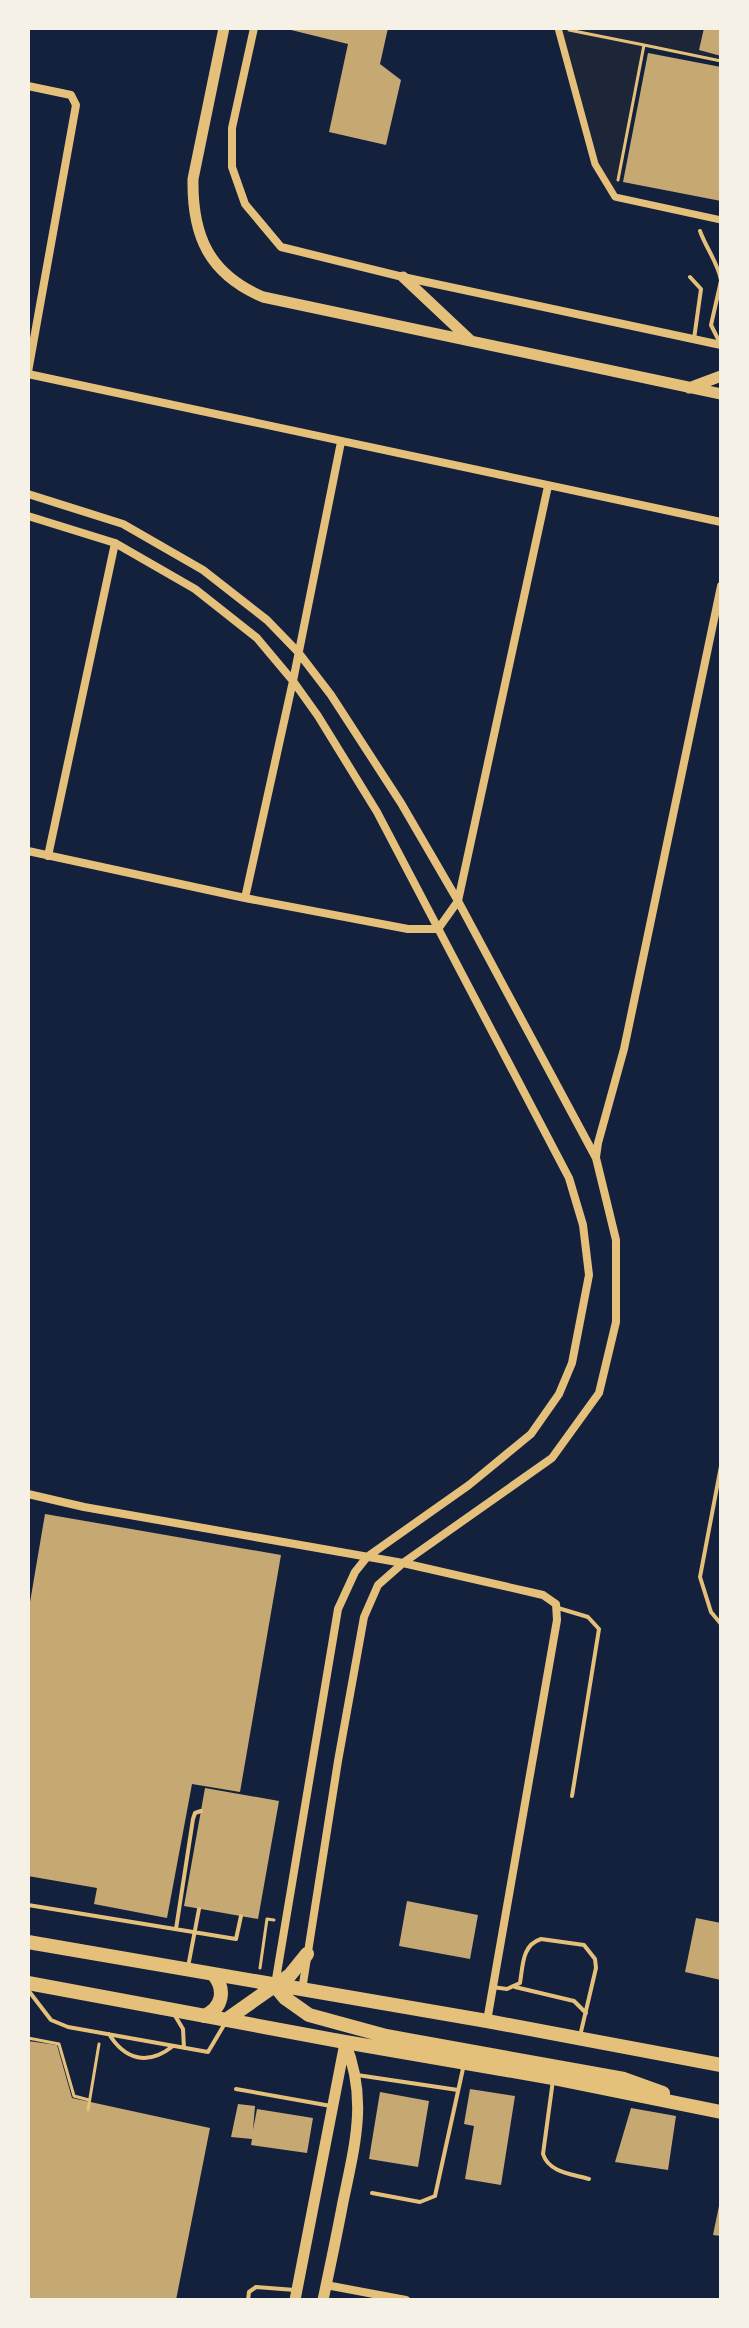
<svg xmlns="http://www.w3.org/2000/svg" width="749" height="2328" font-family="Rubik,sans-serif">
  <rect width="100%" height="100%" fill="#14213d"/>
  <path fill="#1d2539" d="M 558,28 L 704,28 L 699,50 L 721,56 L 721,61 L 644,45 L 615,197 L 595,164 Z"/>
  <path fill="#c6a872" d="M 283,28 L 388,28 L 380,64 L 401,80 L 386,145 L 329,132 L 348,44 Z
    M 704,28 L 721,28 L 721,56 L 699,50 Z
    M 648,53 L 721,67 L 721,201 L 623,182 Z
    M 45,1514 L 281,1555 L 240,1792 L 192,1784 L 167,1918 L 94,1904 L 97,1888 L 28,1876 L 28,1614 Z
    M 205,1788 L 279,1801 L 258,1919 L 184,1906 Z
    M 407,1901 L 478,1915 L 470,1959 L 399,1946 Z
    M 696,1918 L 721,1923 L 721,1980 L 685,1972 Z
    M 28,2041 L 57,2045 L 72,2098 L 210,2128 L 176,2300 L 28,2300 Z
    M 470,2089 L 515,2096 L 501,2185 L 465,2179 L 474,2126 L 464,2124 Z
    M 380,2092 L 429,2101 L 418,2167 L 369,2159 Z
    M 238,2104 L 255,2106 L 253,2130 L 257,2109 L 313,2118 L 307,2153 L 251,2145 L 252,2139 L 231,2137 Z
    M 631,2108 L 676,2116 L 668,2170 L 615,2162 Z
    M 720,2201 L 721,2201 L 721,2236 L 713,2235 Z"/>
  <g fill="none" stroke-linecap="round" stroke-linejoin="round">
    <path stroke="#e5c07b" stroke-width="3" d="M 569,30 L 644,45
      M 618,180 L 644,45 L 721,61
      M 260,1968 L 267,1919 L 274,1920
      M 28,2038 L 59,2044 L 74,2096 L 89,2100
      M 88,2110 L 99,2044"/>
    <path stroke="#e5c07b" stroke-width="4" d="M 700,231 C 706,248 718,263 721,280
      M 690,277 L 701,289 L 694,339
      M 720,343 L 711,325 L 721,281
      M 721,1466 L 700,1577 L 711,1612 L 721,1624
      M 558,1608 L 588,1617 L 599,1629 L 572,1796
      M 28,1905 L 236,1939 L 241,1916
      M 176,1929 L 193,1819 L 195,1813 L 201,1811
      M 188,1967 L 199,1909
      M 492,1987 L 507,1989 L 520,1983 C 523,1965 522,1945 541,1939 L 584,1945 L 595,1959 L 596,1968 L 580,2036
      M 515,1987 L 574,2001 L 586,2013
      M 28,1990 L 51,2020 L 68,2027 L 208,2052 L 224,2025
      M 174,2014 L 183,2029 L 184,2048
      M 109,2034 C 125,2060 148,2066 173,2046
      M 357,2075 L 458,2090
      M 553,2080 L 543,2154 C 549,2173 573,2174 589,2179
      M 236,2089 L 331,2106
      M 372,2193 L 420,2202 L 435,2196 L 464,2064
      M 248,2300 L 249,2292 L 256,2287 L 295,2290"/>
    <path stroke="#e5c07b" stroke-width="7" d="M 558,28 L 595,164 L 615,197 L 721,220"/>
    <path stroke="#e5c07b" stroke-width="8" d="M 254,28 L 232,128 L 232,167 L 245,204 L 281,247 L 403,277 L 721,345
      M 28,86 L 71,95 L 76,105 L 28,372
      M 28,374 L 721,522
      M 28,494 L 123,524 L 203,570 L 267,620 L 298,652 L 331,695 L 401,803 L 458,901 L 596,1158 L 616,1240 L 616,1322 L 599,1393 L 552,1458 L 403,1563 L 378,1585 L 364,1617 L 338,1761 L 302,1990
      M 28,516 L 115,543 L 195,589 L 257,638 L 293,681 L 318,716 L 377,812 L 569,1178 L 583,1225 L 589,1275 L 572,1363 L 559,1394 L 531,1434 L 469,1485 L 367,1557 L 355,1572 L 338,1609 L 275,1985
      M 28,851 L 245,898 L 408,929 L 438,929 L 458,901 L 548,486
      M 48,856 L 115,543
      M 245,898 L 293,681 L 341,442
      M 596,1157 L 598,1143 L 624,1049 L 721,586
      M 28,1494 L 84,1507 L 403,1563 L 543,1595 L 556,1604 L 557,1620 L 487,2021
      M 326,2285 L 406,2300"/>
    <path stroke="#e5c07b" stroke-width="11" d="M 224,28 L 193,179 C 192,236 209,274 263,297 L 721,394
      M 403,277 L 470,340
      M 689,388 L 721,376
      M 295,2300 L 345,2043
      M 323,2300 C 330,2267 337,2234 343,2202 C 355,2144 368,2099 345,2042"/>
    <path stroke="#e5c07b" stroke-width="14" d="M 28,1942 L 487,2021 L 721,2065
      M 28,1983 L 345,2042 L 553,2078 L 721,2112
      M 275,1986 L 285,1998 L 309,2015 L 386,2036 L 624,2079 L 663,2093
      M 204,2016 C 223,2008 226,1989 213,1974
      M 226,2020 L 290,1975 L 307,1954"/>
  </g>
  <rect width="749" height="2328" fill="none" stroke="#f6f1e7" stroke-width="60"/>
</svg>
